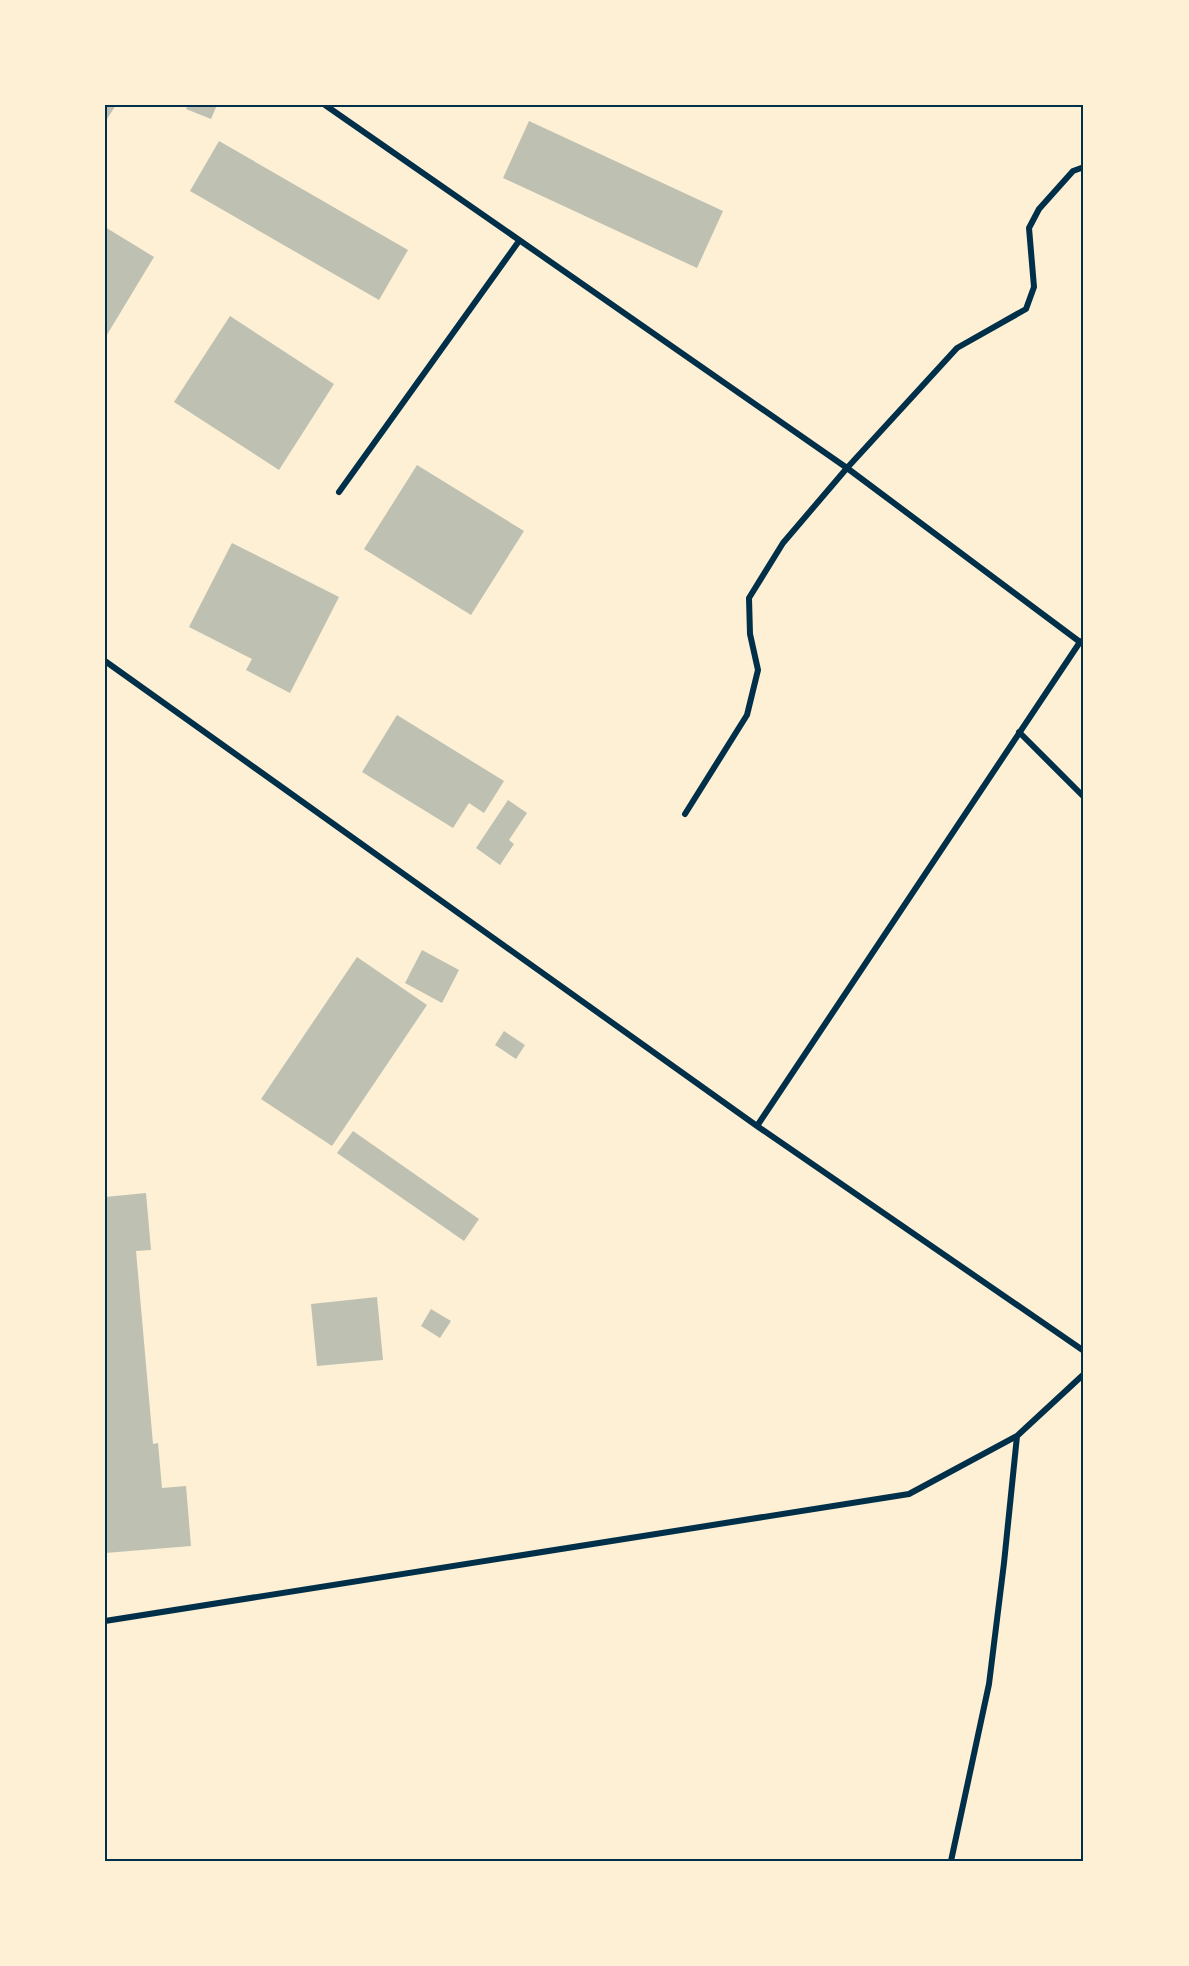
<svg xmlns="http://www.w3.org/2000/svg" width="1189" height="1966" font-family="'Titillium Web',sans-serif">
  <rect width="100%" height="100%" fill="#fdf0d5"/>
  <path fill="#bec0b2" d="M 105,105 L 116,105 L 105,122 Z
    M 188,105 L 217,105 L 211,119 L 186,109 Z
    M 529,121 L 723,211 L 697,268 L 503,178 Z
    M 219,141 L 408,250 L 379,300 L 190,191 Z
    M 105,227 L 154,257 L 105,338 Z
    M 230,316 L 334,384 L 279,470 L 174,402 Z
    M 417,465 L 524,531 L 471,615 L 364,549 Z
    M 232,543 L 339,597 L 290,693 L 246,670 L 252,659 L 189,627 Z
    M 397,715 L 504,781 L 484,813 L 469,803 L 453,828 L 362,772 Z
    M 508,800 L 527,813 L 509,840 L 514,844 L 500,865 L 476,848 Z
    M 422,950 L 459,970 L 442,1003 L 405,983 Z
    M 357,957 L 427,1005 L 332,1146 L 261,1099 Z
    M 504,1031 L 525,1045 L 516,1059 L 495,1045 Z
    M 353,1131 L 479,1219 L 464,1241 L 337,1153 Z
    M 146,1193 L 151,1250 L 136,1251 L 153,1444 L 158,1443 L 162,1488 L 186,1486 L 191,1546 L 105,1553 L 105,1197 Z
    M 377,1297 L 383,1360 L 317,1366 L 311,1304 Z
    M 431,1309 L 451,1321 L 440,1338 L 421,1326 Z"/>
  <g fill="none" stroke-linecap="round" stroke-linejoin="round">
    <path stroke="#003049" stroke-width="6" d="M 325,105 L 847,468 L 1080,642
      M 339,492 L 519,241
      M 105,661 L 757,1126 L 1084,1351
      M 1019,732 L 1084,797
      M 685,814 L 747,715 L 758,670 L 750,634 L 749,598 L 783,543 L 847,468 L 957,348 L 1026,309 L 1034,287 L 1029,228 L 1039,209 L 1073,171 L 1084,167
      M 757,1126 L 1080,642 L 1084,640
      M 105,1621 L 909,1494 L 1017,1436 L 1084,1374
      M 951,1861 L 989,1684 L 1004,1563 L 1017,1436"/>
  </g>
  <rect width="1189" height="1966" fill="none" stroke="#fdf0d5" stroke-width="213"/>
  <rect x="106" y="106" width="976" height="1754" fill="none" stroke="#003049" stroke-width="2"/>
</svg>
